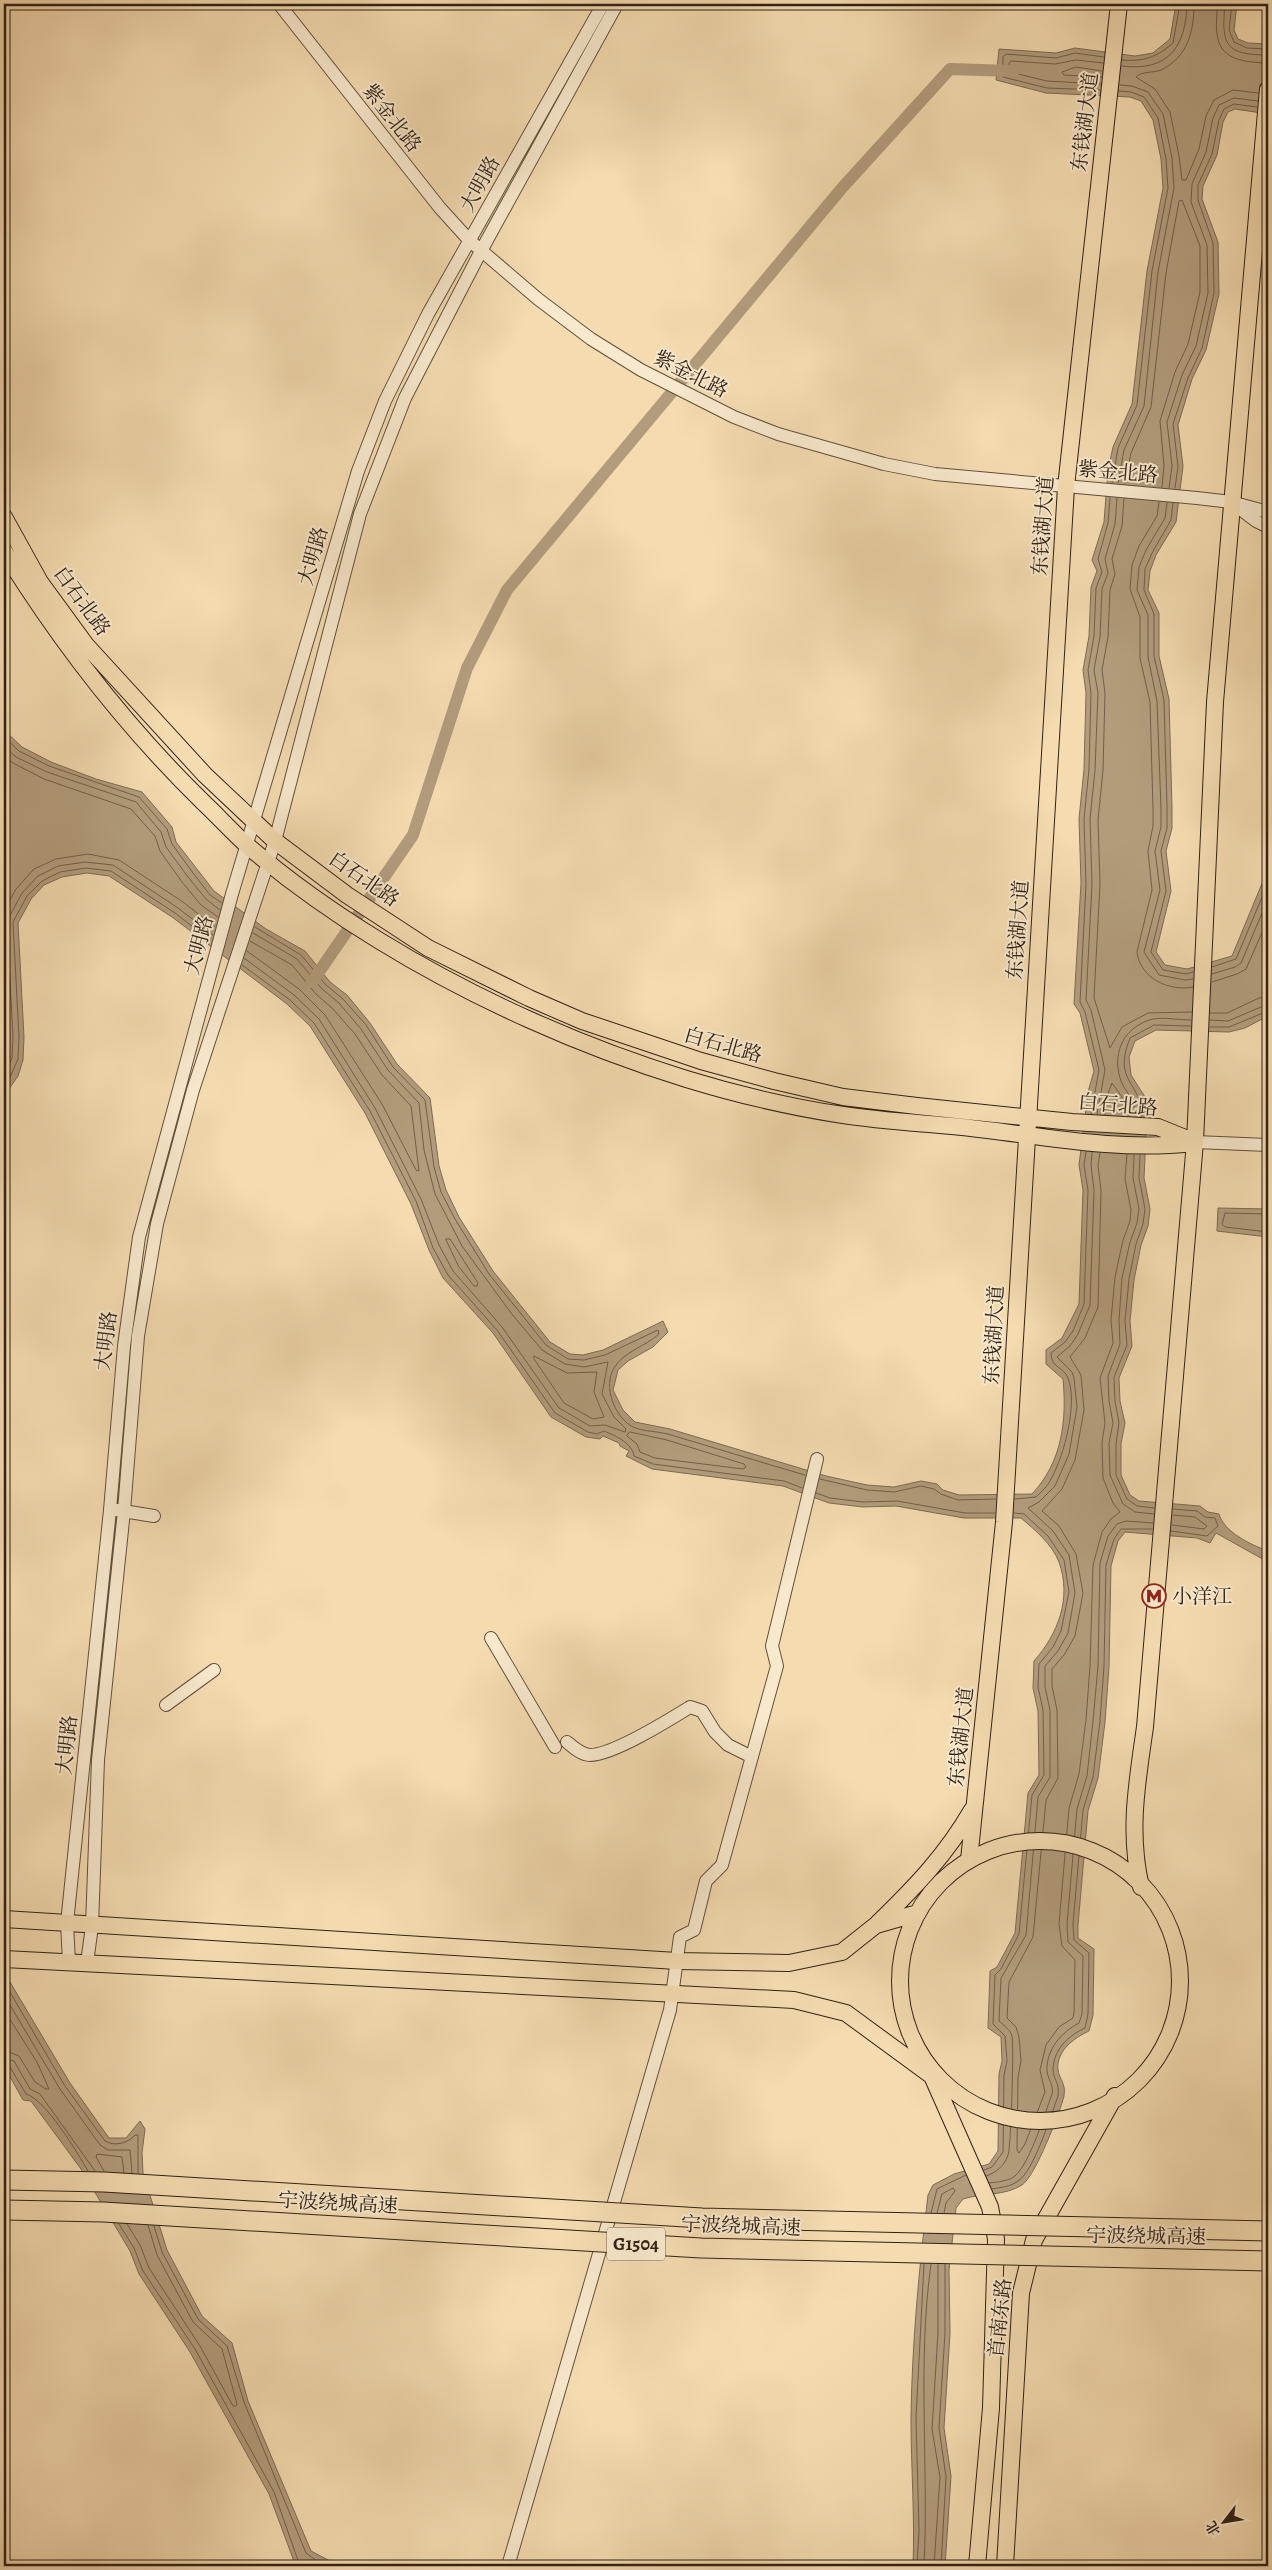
<svg xmlns="http://www.w3.org/2000/svg" width="1272" height="2570" font-family="Alegreya,'Noto Serif SC',serif">
  <rect width="100%" height="100%" fill="#f4dbb0"/>
  <filter id="stains"><feTurbulence type="fractalNoise" baseFrequency=".004" numOctaves="4"/><feColorMatrix values="0 0 0 0 .2 0 0 0 0 .09 0 0 0 0 .02 0 0 0 .5 -.17"/></filter>
  <radialGradient id="worn" r=".72"><stop offset=".6" stop-color="#630" stop-opacity="0"/><stop offset="1" stop-color="#630" stop-opacity=".3"/></radialGradient>
  <path fill="#b29c7c" stroke="#7e6b53" d="M 1176,4 L 1237,4 L 1234,30 L 1238,39 L 1248,43 L 1268,44 L 1268,114 L 1235,109 L 1228,112 L 1223,122 L 1217,155 L 1203,186 L 1202,199 L 1218,242 L 1219,294 L 1206,350 L 1192,379 L 1178,425 L 1183,466 L 1176,522 L 1156,555 L 1150,571 L 1148,590 L 1159,613 L 1159,656 L 1169,699 L 1172,808 L 1172,828 L 1166,851 L 1171,891 L 1156,952 L 1165,965 L 1187,969 L 1232,956 L 1268,869 L 1268,1013 L 1264,1018 L 1245,1028 L 1229,1032 L 1156,1030 L 1135,1041 L 1129,1057 L 1131,1075 L 1145,1097 L 1147,1114 L 1144,1178 L 1150,1209 L 1148,1226 L 1141,1245 L 1134,1280 L 1130,1321 L 1132,1346 L 1119,1378 L 1120,1401 L 1125,1423 L 1121,1444 L 1121,1475 L 1130,1495 L 1139,1501 L 1200,1506 L 1208,1512 L 1219,1514 C 1224,1532 1251,1545 1268,1551 L 1268,1562 L 1216,1533 L 1210,1543 L 1197,1538 L 1125,1532 L 1118,1541 L 1111,1566 L 1109,1667 L 1105,1722 L 1098,1778 L 1088,1811 L 1078,1925 L 1078,1938 L 1094,1949 L 1093,2015 L 1089,2031 C 1074,2038 1056,2051 1058,2070 C 1060,2081 1066,2083 1064,2096 C 1060,2112 1035,2177 1022,2185 C 1005,2196 982,2193 963,2199 L 956,2208 L 949,2270 L 950,2333 L 944,2428 L 951,2476 L 945,2566 L 913,2566 C 915,2517 911,2468 911,2418 C 912,2343 919,2269 928,2195 L 933,2185 L 954,2174 L 989,2164 L 998,2151 L 999,2074 L 1002,2061 L 1001,2037 L 988,2028 L 990,1971 L 997,1967 L 1015,1933 L 1028,1793 L 1039,1775 L 1038,1711 L 1033,1688 L 1034,1661 C 1058,1634 1072,1598 1059,1562 C 1052,1544 1035,1530 1021,1518 L 964,1518 L 896,1506 L 863,1507 L 829,1503 L 783,1486 L 652,1469 L 626,1456 L 629,1451 L 620,1446 L 619,1443 L 603,1436 L 600,1439 L 586,1437 L 551,1417 L 493,1333 L 443,1278 L 429,1250 L 411,1204 L 365,1113 L 310,1026 L 287,1004 L 172,917 L 109,876 L 87,873 L 62,877 L 44,885 L 31,899 L 18,923 L 24,1037 L 23,1060 L 18,1076 L 9,1089 L 4,1118 L 4,730 L 22,747 L 51,762 L 96,779 L 142,792 L 172,827 L 176,842 L 214,891 L 266,929 L 305,951 L 330,982 L 347,995 L 370,1023 L 397,1064 L 430,1098 L 439,1166 L 446,1190 L 459,1217 L 493,1271 L 550,1342 L 570,1354 L 583,1355 L 603,1350 L 663,1321 L 668,1332 L 653,1347 L 628,1361 L 618,1370 L 613,1390 L 623,1410 L 635,1422 L 670,1429 L 826,1476 L 867,1485 L 894,1487 L 921,1481 L 937,1484 L 943,1490 L 959,1495 L 1032,1494 C 1062,1462 1067,1421 1063,1379 L 1046,1364 L 1046,1350 L 1062,1338 L 1079,1304 L 1083,1190 L 1079,1165 L 1088,1092 L 1094,1071 L 1080,1013 L 1074,1004 L 1081,883 L 1079,819 L 1084,769 L 1086,693 L 1083,670 L 1089,636 L 1091,587 L 1097,571 L 1092,560 L 1104,522 L 1108,470 L 1113,447 L 1132,404 L 1147,271 L 1163,188 L 1161,159 L 1153,120 L 1141,101 L 1130,97 L 1046,93 L 996,80 L 999,49 L 1056,53 L 1075,48 L 1135,56 L 1153,53 L 1170,39 Z
    M 1218,1208 L 1268,1209 L 1268,1237 L 1217,1231 Z
    M 4,1972 L 70,2083 L 109,2138 L 126,2138 L 140,2121 L 145,2129 L 142,2153 L 143,2173 L 167,2250 L 202,2316 L 232,2343 L 248,2401 L 311,2551 L 330,2561 L 359,2566 L 295,2564 L 269,2494 L 190,2352 L 139,2274 L 130,2251 L 81,2169 L 31,2101 L 23,2100 L 4,2066 Z"/>
  <g fill="none" stroke-linecap="round" stroke-linejoin="round">
    <path stroke="#725e49" stroke-width="1" d="M 1194,4 C 1194,31 1188,57 1161,70 C 1153,73 1142,71 1136,77 L 1155,89 L 1170,112 L 1179,156 L 1182,180 L 1186,180 L 1199,149 L 1206,116 L 1214,100 L 1233,90 L 1258,93
      M 1218,4 C 1212,49 1221,62 1268,63
      M 1225,4 C 1221,45 1225,55 1268,55
      M 1232,4 L 1229,30 L 1234,42 L 1247,48 L 1268,49
      M 1122,60 C 1144,62 1157,57 1173,43 L 1180,4
      M 1122,66 C 1168,72 1186,47 1187,4
      M 1102,77 L 1064,75 L 1062,72 L 1076,67 L 1102,71
      M 1101,84 L 1047,81 L 1010,72 L 1009,63 L 1011,61 L 1055,64 L 1076,60 L 1103,63
      M 1100,90 L 1047,88 L 1003,77 L 1003,57 L 1006,54 L 1056,58 L 1075,53 L 1104,57
      M 1112,483 L 1118,448 L 1137,405 L 1152,271 L 1168,188 L 1166,159 L 1158,118 L 1144,97 L 1131,92 L 1119,91
      M 1118,483 L 1124,450 L 1144,406 L 1158,272 L 1174,188 L 1172,158 L 1163,114 L 1148,92 L 1132,86 L 1120,85
      M 1125,484 L 1131,453 L 1151,407 L 1166,273 L 1179,201 L 1182,200 L 1200,246 L 1200,292 L 1188,344 L 1175,372 L 1160,421 L 1164,466 L 1162,487
      M 1169,488 L 1172,466 L 1167,422 L 1182,375 L 1196,346 L 1208,293 L 1207,245 L 1191,202 L 1192,184 L 1206,152 L 1213,118 L 1219,105 L 1234,98 L 1258,101
      M 1175,488 L 1178,466 L 1173,424 L 1188,378 L 1202,348 L 1214,293 L 1213,243 L 1198,200 L 1198,185 L 1212,154 L 1219,120 L 1224,109 L 1234,104 L 1257,107
      M 1124,499 L 1122,526 L 1112,559 L 1115,574 L 1110,590 L 1108,637 L 1102,670 L 1105,693 L 1103,770 L 1098,820 L 1100,884 L 1094,998 L 1110,1048 L 1122,1027 L 1148,1013 L 1192,1012
      M 1159,502 L 1157,516 L 1139,546 L 1132,565 L 1130,589 L 1140,617 L 1140,658 L 1150,702 L 1153,809 L 1153,826 L 1148,851 L 1152,890 L 1137,952 C 1140,978 1169,992 1193,987
      M 1167,503 L 1165,518 L 1146,550 L 1139,567 L 1137,590 L 1148,615 L 1148,657 L 1157,701 L 1161,809 L 1161,827 L 1155,851 L 1160,890 L 1144,952 L 1159,975 L 1185,980 L 1193,979
      M 1173,503 L 1171,520 L 1152,553 L 1145,569 L 1144,590 L 1154,614 L 1154,656 L 1164,700 L 1167,808 L 1167,828 L 1161,851 L 1166,891 L 1151,952 L 1163,970 L 1186,974 L 1193,972
      M 4,737 L 19,751 L 49,766 L 139,797 L 167,829 L 172,844 L 193,873 L 210,895 L 222,903
      M 4,746 L 16,757 L 47,772 L 136,802 L 161,832 L 166,847 L 188,877 L 206,899 L 220,910
      M 4,756 L 13,763 L 44,779 L 131,809 L 155,836 L 160,851 L 182,882 L 201,905 L 218,917
      M 4,911 L 16,889 L 34,869 L 56,859 L 88,854 L 119,860 L 183,902 L 215,927
      M 255,927 L 301,955 L 326,985 L 343,999 L 366,1025 L 393,1067 L 425,1100 L 434,1167 L 441,1192 L 455,1219 L 489,1274 L 546,1345 L 568,1359 L 584,1360 L 605,1355 L 658,1330 L 659,1334 C 646,1346 623,1352 614,1368 C 603,1386 614,1417 633,1427 C 644,1432 659,1431 671,1435 C 715,1448 760,1462 805,1475
      M 247,951 L 299,989 L 325,1015 L 382,1104 L 416,1170 L 419,1171 L 411,1106 L 382,1075 L 355,1034 L 333,1009 L 316,994 L 292,965 L 250,941
      M 244,958 L 294,995 L 319,1019 L 375,1108 L 421,1199 L 439,1245 L 453,1271 L 502,1327 L 559,1408 L 590,1426 L 605,1425 L 625,1432 L 626,1429 L 614,1417 L 602,1394 L 608,1362 L 584,1367 L 565,1364 L 542,1350 L 511,1313 L 462,1246 L 435,1194 L 424,1150 L 419,1103 L 388,1070 L 361,1029 L 339,1003 L 322,989 L 297,959 L 253,933
      M 242,965 L 290,1000 L 314,1023 L 370,1111 L 416,1201 L 433,1248 L 448,1275 L 497,1330 L 555,1413 L 588,1432 L 597,1434 L 604,1431 C 616,1436 632,1443 634,1456 L 653,1464 L 784,1481 L 802,1488
      M 1212,967 L 1236,959 L 1268,883
      M 1212,974 L 1235,967 L 1241,963 L 1268,899
      M 1212,982 L 1237,974 L 1246,969 L 1268,919
      M 4,1006 L 4,1058
      M 1210,1013 L 1227,1013 L 1259,998 L 1268,997
      M 1210,1020 L 1228,1021 L 1268,1004
      M 1210,1027 L 1229,1027 L 1268,1011
      M 4,1077 L 12,1058 L 13,1037 L 7,921 L 22,893 L 38,876 L 58,866 L 85,862 L 113,865 L 178,908 L 213,935
      M 4,1091 L 18,1059 L 19,1037 L 13,922 L 27,896 L 42,881 L 60,872 L 86,868 L 111,871 L 175,913 L 211,941
      M 1091,1114 L 1099,1070 L 1085,1012 L 1080,1002 L 1086,884 L 1084,819 L 1089,769 L 1091,693 L 1088,670 L 1094,636 L 1096,588 L 1102,572 L 1098,559 L 1108,523 L 1110,498
      M 1097,1114 L 1105,1070 L 1091,1010 L 1086,1000 L 1092,884 L 1090,819 L 1095,770 L 1098,693 L 1094,670 L 1100,637 L 1102,589 L 1108,573 L 1105,559 L 1115,524 L 1117,498
      M 1105,1115 L 1107,1096 L 1112,1083 L 1127,1104 L 1129,1116
      M 1136,1116 C 1135,1096 1125,1094 1120,1078 C 1112,1051 1125,1026 1153,1019 C 1164,1017 1179,1020 1191,1020
      M 1142,1117 C 1142,1081 1112,1083 1130,1038 L 1154,1025 L 1191,1026
      M 1100,1153 L 1098,1165 L 1101,1191 L 1098,1307 L 1085,1338 L 1070,1357 L 1081,1375 L 1084,1410 L 1075,1460 L 1062,1489 L 1042,1511 L 1059,1526 L 1076,1554 L 1083,1593 L 1075,1636 L 1064,1655 L 1052,1669 L 1052,1686 L 1057,1710 L 1058,1778 L 1046,1800 L 1033,1937 L 1009,1982 L 1007,2018 L 1016,2027 L 1019,2037 L 1021,2061 L 1018,2077 L 1017,2150 L 1019,2153 L 1025,2144 L 1045,2092 L 1040,2070 L 1046,2045 L 1059,2027 L 1073,2018 L 1074,2013 L 1075,1960 L 1062,1946 L 1059,1924 L 1069,1808 L 1079,1774 L 1086,1720 L 1090,1666 L 1093,1565 L 1102,1532 L 1111,1519 L 1120,1512 L 1113,1503 L 1103,1478 L 1102,1443 L 1105,1423 L 1100,1378 L 1113,1343 L 1111,1320 L 1115,1277 L 1123,1240 L 1130,1221 L 1131,1210 L 1125,1179 L 1127,1154
      M 1134,1155 L 1133,1178 L 1139,1209 L 1137,1223 L 1130,1242 L 1122,1278 L 1119,1320 L 1120,1344 L 1108,1376 L 1109,1401 L 1113,1423 L 1109,1443 L 1110,1475 L 1123,1504 L 1135,1512 L 1154,1514
      M 1140,1155 L 1139,1178 L 1145,1209 L 1143,1224 L 1136,1244 L 1129,1279 L 1125,1321 L 1127,1345 L 1114,1377 L 1115,1401 L 1119,1423 L 1116,1444 L 1116,1475 L 1127,1499 L 1137,1506 L 1154,1508
      M 1268,1214 L 1225,1213 L 1222,1224 L 1225,1227 L 1268,1232
      M 446,1239 L 450,1239 L 478,1283 L 477,1286 L 474,1286 L 459,1267 Z
      M 534,1356 L 567,1373 L 597,1372 L 594,1392 L 604,1417 L 593,1419 L 564,1403 L 534,1359 Z
      M 630,1432 L 667,1440 L 744,1464 L 746,1467 L 743,1469 L 655,1458 L 640,1452 L 637,1444 L 627,1436 Z
      M 820,1479 L 867,1490 L 894,1492 L 921,1486 L 934,1489 L 941,1494 L 958,1500 L 996,1499
      M 816,1493 L 830,1498 L 863,1502 L 897,1501 L 965,1513 L 995,1513
      M 1015,1499 L 1036,1497 C 1041,1492 1048,1486 1051,1479 C 1064,1456 1078,1404 1068,1378 C 1063,1366 1051,1368 1051,1353 L 1065,1342 L 1073,1331 L 1084,1304 L 1088,1190 L 1084,1165 L 1086,1152
      M 1172,1525 L 1204,1529 L 1207,1526 L 1195,1517 L 1173,1515
      M 1171,1531 L 1207,1536 L 1218,1526 L 1215,1518 L 1205,1517 L 1197,1511 L 1173,1509
      M 4,1982 L 65,2086 L 105,2141 C 115,2147 128,2143 135,2135 L 138,2135 L 138,2173
      M 4,1995 L 60,2089 L 100,2145 L 108,2150 L 130,2150 L 132,2173
      M 4,2010 L 37,2062 L 49,2089 L 46,2089 L 35,2082 L 19,2056 L 4,2050
      M 4,2058 L 14,2061 L 30,2089 L 40,2094 L 95,2171
      M 4,2064 L 10,2067 L 26,2094 C 46,2100 77,2152 88,2171
      M 984,2170 L 992,2167 L 1003,2152 L 1004,2075 L 1007,2061 L 1005,2036 L 993,2024 L 995,1975 L 1001,1969 L 1019,1934 L 1032,1795 L 1044,1775 L 1043,1710 L 1038,1687 L 1039,1664 L 1053,1647 L 1061,1631 L 1069,1592 L 1064,1560 L 1048,1536 L 1024,1514 L 1014,1513
      M 104,2171 L 96,2157 L 97,2154 L 122,2157 L 124,2173
      M 986,2176 C 996,2173 1005,2165 1008,2155 C 1011,2150 1014,2044 1012,2036 C 1010,2029 1004,2026 999,2021 L 1001,1978 L 1026,1935 L 1038,1797 L 1050,1777 L 1050,1710 L 1045,1687 L 1045,1666 L 1058,1651 L 1068,1633 L 1075,1593 L 1069,1555 L 1053,1531 L 1028,1508 L 1039,1502 L 1055,1486 L 1069,1454 L 1077,1407 L 1074,1378 L 1072,1372 L 1057,1357 L 1070,1346 L 1078,1334 L 1090,1305 L 1094,1190 L 1091,1165 L 1092,1152
      M 989,2183 C 998,2182 1009,2181 1015,2176 C 1030,2163 1045,2113 1052,2094 C 1054,2085 1048,2080 1047,2071 C 1046,2049 1062,2032 1079,2023 L 1082,2014 L 1083,1956 L 1068,1942 L 1067,1924 L 1077,1809 L 1087,1776 L 1093,1721 L 1098,1666 L 1100,1563 L 1108,1536 L 1117,1524 L 1126,1521 L 1153,1523
      M 992,2189 C 1002,2187 1010,2187 1018,2181 C 1034,2171 1051,2115 1058,2096 C 1060,2083 1053,2079 1053,2069 C 1054,2049 1068,2036 1085,2028 L 1088,2014 L 1089,1953 L 1074,1940 L 1073,1924 L 1083,1810 L 1093,1777 L 1100,1721 L 1104,1666 L 1106,1565 L 1114,1539 L 1121,1529 L 1152,1529
      M 931,2213 L 937,2189 L 966,2175
      M 937,2213 L 942,2194 L 953,2188 L 955,2191 L 946,2203 L 944,2213
      M 119,2224 L 134,2248 L 143,2271 L 195,2349 L 274,2492 L 300,2566
      M 127,2224 L 140,2245 L 149,2268 L 200,2346 L 233,2406 L 236,2406 L 237,2404 L 222,2349 L 193,2322 L 157,2255 L 148,2225
      M 154,2226 L 162,2252 L 198,2319 L 227,2346 L 244,2402 L 306,2553 L 318,2562 L 331,2566
      M 917,2566 L 919,2531 L 916,2418 L 924,2264
      M 924,2566 C 929,2466 917,2364 931,2264
      M 934,2566 L 940,2477 L 932,2429 L 938,2333 L 938,2264
      M 941,2566 L 946,2477 L 939,2428 L 945,2333 L 945,2264"/>
    <path stroke="#b29c7c" stroke-width="12" d="M 312,982 L 413,835 L 467,668 L 507,590 L 842,188 L 950,69 L 1014,71"/>
    <g stroke="#62503c" stroke-width="14">
      <path id="minor" d="M 279,4 L 440,208 L 469,240 L 538,299 L 591,339 L 641,370 L 734,417 L 778,434 L 884,464 L 935,474 L 1197,498 L 1231,502 L 1268,512
        M 1235,505 L 1256,521 L 1268,527
        M 1195,1142 L 1268,1145
        M 117,1510 L 154,1516
        M 491,1638 L 555,1747
        M 166,1705 L 214,1670
        M 567,1742 C 574,1748 582,1755 590,1755 C 613,1755 669,1720 690,1707 L 702,1711 L 715,1732 L 728,1745 L 752,1757
        M 69,1963 L 67,1923 L 110,1510 L 124,1346 L 139,1237 L 232,894 L 358,471 L 385,401 L 428,314 L 603,4
        M 87,1963 L 92,1926 L 98,1760 L 124,1511 L 138,1336 L 157,1224 L 193,1090 L 275,841 L 360,514 L 405,398 L 481,251 L 617,4
        M 508,2566 L 670,2010 L 680,1937 L 694,1930 L 706,1881 L 722,1865 L 777,1666 L 772,1646 L 817,1459"/>
    </g>
    <g stroke="#312116" stroke-width="18">
      <path id="major" d="M 4,517 L 40,582 L 86,645 L 205,775 L 275,841 L 347,895 L 428,948 L 529,998 L 582,1021 L 701,1061 L 774,1081 L 843,1097 L 917,1106 L 1072,1122 L 1158,1127 L 1195,1142
        M 4,551 C 61,643 126,727 204,803 C 219,817 233,833 249,847 C 404,979 641,1085 843,1115 C 882,1121 922,1123 962,1127 C 1038,1135 1115,1152 1192,1143
        M900 1981a140 140 0 1 1 280 0a140 140 0 1 1-280 0Z
        M 969,1860 L 1004,1522 L 1066,487 L 1119,4
        M 1141,1887 C 1128,1832 1137,1783 1145,1727 L 1195,1142 L 1215,702 L 1268,89
        M 4,1919 L 677,1961 L 789,1963 L 842,1952 L 876,1925 L 918,1913
        M 878,1923 C 915,1887 946,1855 972,1810
        M 4,1959 L 794,2000 L 846,2013 L 932,2076 L 990,2207 L 996,2239 L 991,2408 L 977,2566
        M 1005,2566 L 1021,2293 L 1034,2240 L 1115,2096"/>
    </g>
    <use href="#minor" stroke="#f8e8cc" stroke-width="12"/>
    <use href="#major" stroke="#f4dbb0" stroke-width="16"/>
    <g stroke="#312116" stroke-width="21" stroke-linecap="butt">
      <path id="highway-bridge" d="M 4,2180 L 104,2182 L 702,2218 L 1268,2231
        M 4,2210 L 103,2212 L 701,2248 L 1268,2261"/>
    </g>
    <use href="#highway-bridge" stroke="#f4dbb0" stroke-width="19"/>
  </g>
  <defs>
    <g id="metro-ring" transform="scale(1.25)"><circle r="9.5" fill="#f8e8cc" stroke="#8f2418" stroke-width="1.5"/><path d="M-5.5 5V-5H-3L0 0L3-5H5.5V5H3V-.5L0 4L-3-.5V5Z" fill="#8f2418"/></g>
  </defs>
  <g fill-rule="evenodd">
    <use href="#metro-ring" x="1154" y="1596"/>
  </g>
  <g text-anchor="middle" dominant-baseline="central" stroke-width="4" stroke-linejoin="round" paint-order="stroke">
    <rect fill="#f8e8cc" stroke="#6d5d4d" stroke-width="1" x="607" y="2227.5" width="58" height="33" rx="4"/>
    <g font-size="19" font-weight="bold" fill="#312116">
      <text x="636" y="2244">G1504</text>
    </g>
    <g font-size="20" fill="#312116" stroke="#f8e8cc">
      <text transform="translate(392 118) rotate(52)">紫金北路</text>
      <text transform="translate(1085 122) rotate(-83)">东钱湖大道</text>
      <text transform="translate(480 184) rotate(-61)">大明路</text>
      <text transform="translate(691 374) rotate(27)">紫金北路</text>
      <text transform="translate(1118 472) rotate(5)">紫金北路</text>
      <text transform="translate(1043 526) rotate(-86)">东钱湖大道</text>
      <text transform="translate(313 556) rotate(-74)">大明路</text>
      <text transform="translate(82 601) rotate(54)">白石北路</text>
      <text transform="translate(364 879) rotate(35)">白石北路</text>
      <text transform="translate(1018 930) rotate(-86)">东钱湖大道</text>
      <text transform="translate(199 945) rotate(-75)">大明路</text>
      <text transform="translate(723 1045) rotate(16)">白石北路</text>
      <text transform="translate(1118 1105) rotate(5)">白石北路</text>
      <text transform="translate(994 1335) rotate(-87)">东钱湖大道</text>
      <text transform="translate(106 1341) rotate(-83)">大明路</text>
      <text transform="translate(961 1737) rotate(-84)">东钱湖大道</text>
      <text transform="translate(67 1745) rotate(-84)">大明路</text>
      <text transform="translate(338 2203) rotate(3)">宁波绕城高速</text>
      <text transform="translate(741 2226) rotate(2)">宁波绕城高速</text>
      <text transform="translate(1146 2236) rotate(1)">宁波绕城高速</text>
      <text transform="translate(1000 2318) rotate(-84)">首南东路</text>
    </g>
    <g font-size="20" fill="#312116" stroke="#f8e8cc" text-anchor="start">
      <text x="1172" y="1596">小洋江</text>
    </g>
  </g>
  <rect width="1272" height="2570" fill="none" stroke="#f4dbb0" stroke-width="20"/>
  <rect x="5" y="5" width="1262" height="2560" fill="none" stroke="#312116" stroke-width="2.5"/>
  <rect x="10" y="10" width="1252" height="2550" fill="none" stroke="#312116"/>
  <g transform="translate(1224 2522) rotate(239)" stroke="#f8e8cc" stroke-width="4" paint-order="stroke">
  <path d="M0-4L9 19L0 12L-9 19Z" fill="#312116"/>
  <text y="-8" font-size="14" font-weight="bold" text-anchor="middle" fill="#312116">北</text>
  </g>
  <rect width="100%" height="100%" filter="url(#stains)"/>
  <rect width="100%" height="100%" fill="url(#worn)"/>
</svg>
